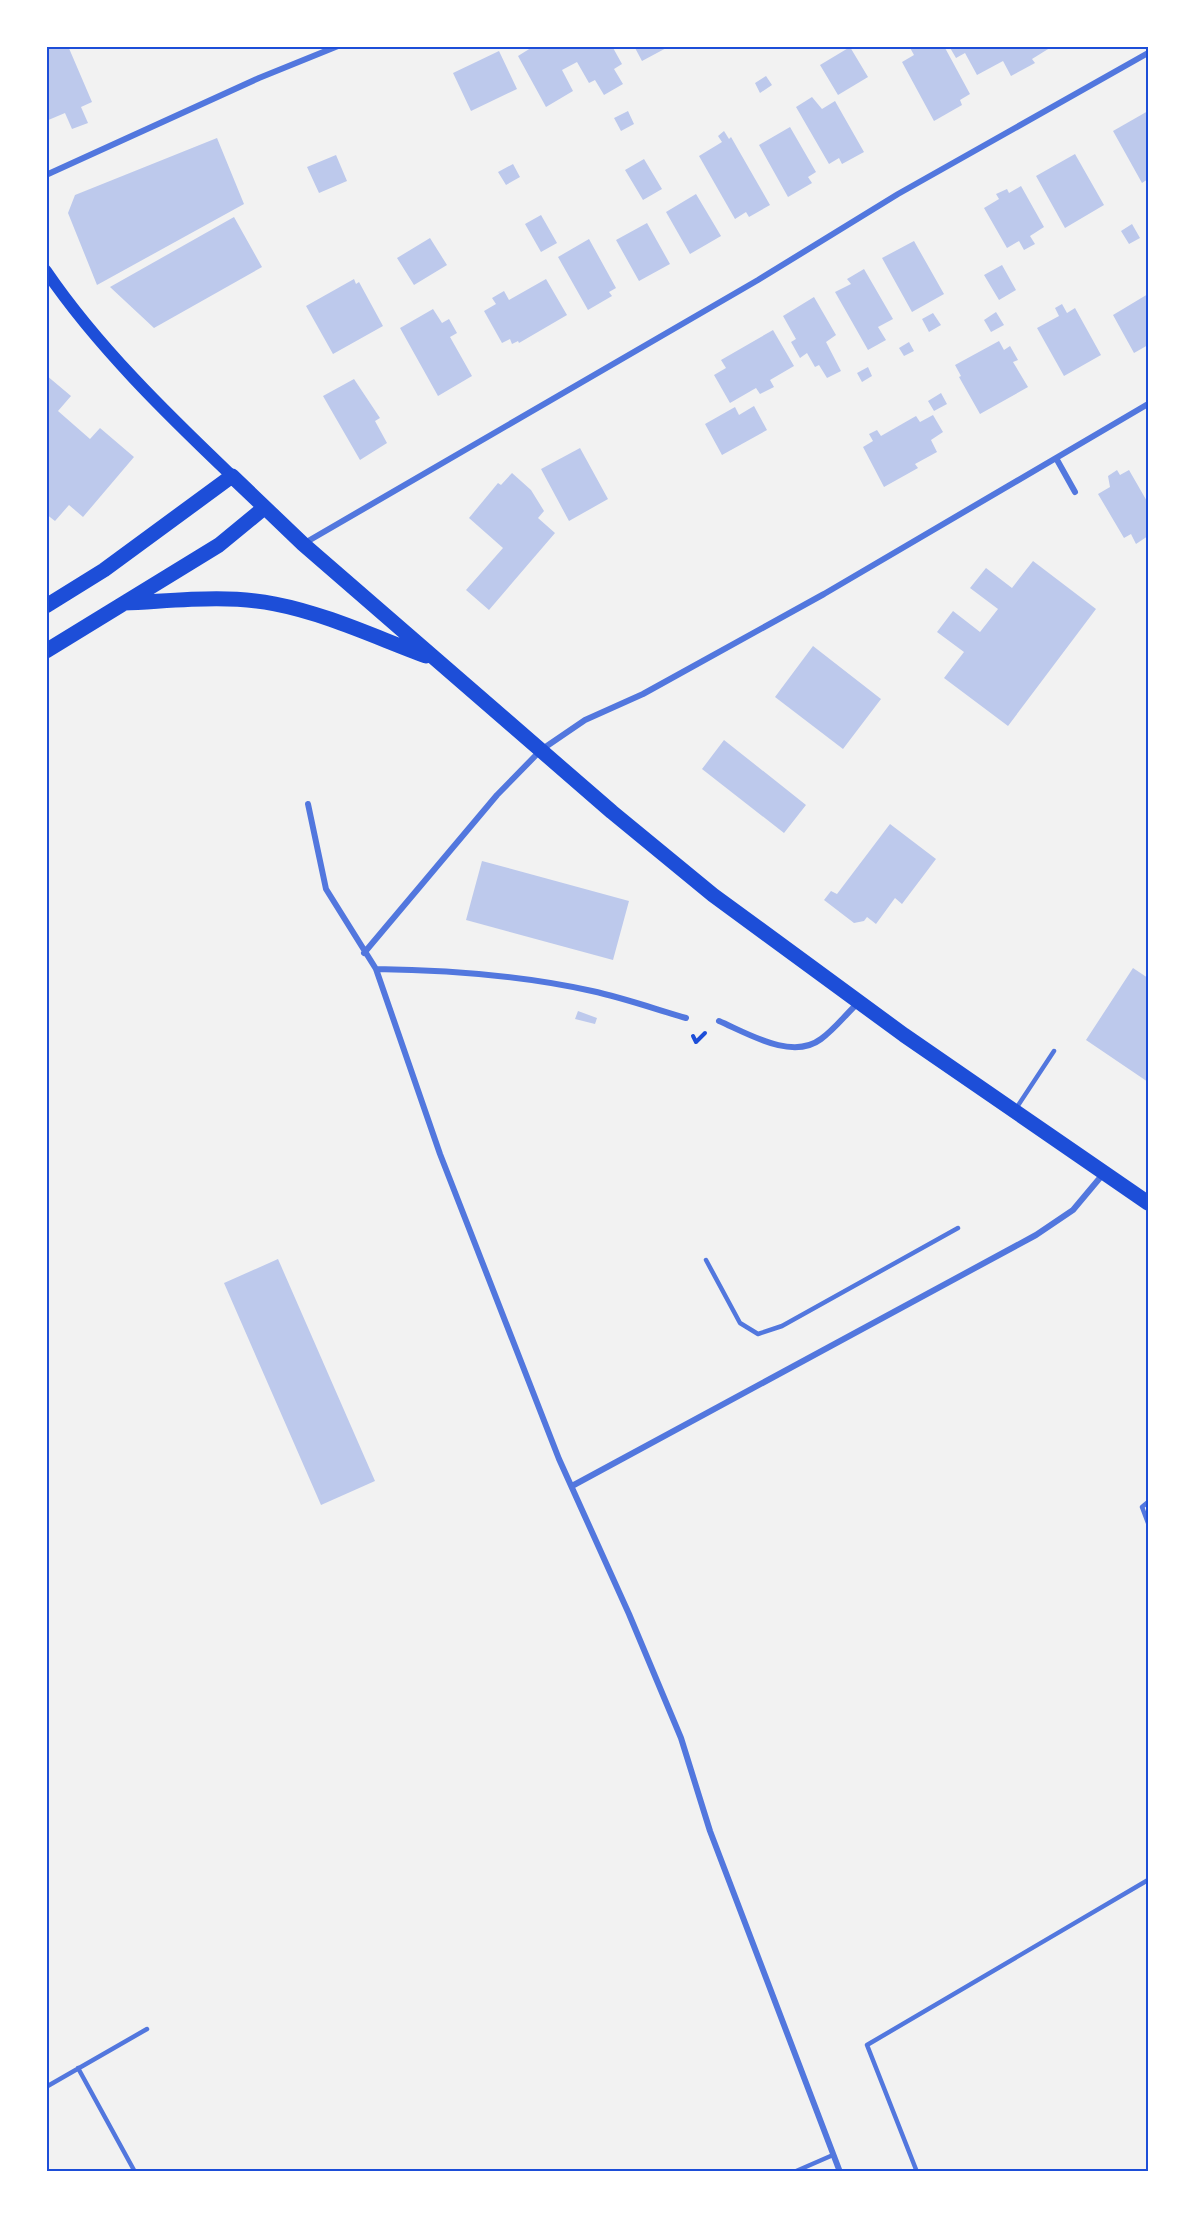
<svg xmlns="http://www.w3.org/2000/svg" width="1195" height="2218" font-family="'Archivo Narrow',sans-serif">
  <rect width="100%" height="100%" fill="#f2f2f2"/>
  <path fill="#bdc9ec" d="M 46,46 L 68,46 L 92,102 L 81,107 L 88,123 L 72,129 L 65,113 L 46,121 Z
    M 534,46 L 612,46 L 622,64 L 614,69 L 623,84 L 604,95 L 595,80 L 589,83 L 577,62 L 562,70 L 573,91 L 546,107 L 518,56 Z
    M 634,46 L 670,46 L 642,61 Z
    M 909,46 L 944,46 L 970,94 L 960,100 L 962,105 L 934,121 L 902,62 L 914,55 Z
    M 949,46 L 1053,46 L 1032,59 L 1035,63 L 1011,76 L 1003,61 L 977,75 L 965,53 L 956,58 Z
    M 850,47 L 868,77 L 838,95 L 820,65 Z
    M 499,51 L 517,89 L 471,111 L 453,73 Z
    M 766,76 L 772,85 L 760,93 L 755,83 Z
    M 812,97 L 822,109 L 835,101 L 864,152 L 842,164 L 839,158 L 829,164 L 796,107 Z
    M 628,111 L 634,124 L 621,131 L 614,118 Z
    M 1148,111 L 1148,179 L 1142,183 L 1113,131 Z
    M 790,127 L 816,172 L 808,177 L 812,183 L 788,197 L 759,145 Z
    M 724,131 L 729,139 L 731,137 L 770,205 L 749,217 L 746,212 L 735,219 L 699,156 L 722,142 L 718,136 Z
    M 217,138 L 244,204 L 97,285 L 68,213 L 75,195 Z
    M 1075,154 L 1104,205 L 1065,228 L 1036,176 Z
    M 336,155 L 347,181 L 319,193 L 307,167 Z
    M 644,159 L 662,189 L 643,200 L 625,170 Z
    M 513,164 L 520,177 L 506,185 L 498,172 Z
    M 1021,186 L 1044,227 L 1030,236 L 1035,244 L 1024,250 L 1019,241 L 1007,248 L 984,208 L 999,199 L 996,194 L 1007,189 L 1009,193 Z
    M 696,194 L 721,236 L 690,254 L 666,212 Z
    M 541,215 L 557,243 L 541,252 L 525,224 Z
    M 234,217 L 262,267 L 154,328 L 110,287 Z
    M 647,223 L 670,264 L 639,281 L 616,240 Z
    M 1132,224 L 1140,238 L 1129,244 L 1121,231 Z
    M 430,238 L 447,265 L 414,285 L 397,258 Z
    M 589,239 L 616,288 L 609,292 L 612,296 L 588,310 L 558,257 Z
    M 914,241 L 944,294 L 912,312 L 882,258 Z
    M 1002,265 L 1016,290 L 999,300 L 984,275 Z
    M 864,269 L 893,319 L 878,327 L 886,340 L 868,350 L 835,292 L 851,284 L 847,279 Z
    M 354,279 L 356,284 L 359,282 L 383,326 L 333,354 L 306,306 Z
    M 546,279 L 567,315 L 519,343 L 518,341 L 512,344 L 510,339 L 502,343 L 484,311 L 496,304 L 492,298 L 504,291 L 509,300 Z
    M 1148,294 L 1148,345 L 1134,353 L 1113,315 Z
    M 814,297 L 836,335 L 826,342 L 841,371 L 827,378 L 819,365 L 815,367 L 807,353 L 800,358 L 791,342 L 796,339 L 783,316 Z
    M 1062,304 L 1067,313 L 1075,308 L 1101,355 L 1064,376 L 1037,328 L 1059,316 L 1055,308 Z
    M 433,309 L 442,323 L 449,319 L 457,333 L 450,337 L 472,376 L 438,396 L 400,328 Z
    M 996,312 L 1004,325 L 991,332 L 984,320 Z
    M 933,313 L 941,325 L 929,332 L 922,319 Z
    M 773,330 L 794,366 L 770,380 L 774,387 L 760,394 L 756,388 L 730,403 L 714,375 L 726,368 L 721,360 Z
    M 999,341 L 1004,350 L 1010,346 L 1018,360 L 1013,362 L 1028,387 L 980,414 L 959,377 L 961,376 L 955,365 Z
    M 909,342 L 914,351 L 904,356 L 899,348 Z
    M 868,367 L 872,376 L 862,382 L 857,373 Z
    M 46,375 L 71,396 L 58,411 L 90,439 L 100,428 L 134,457 L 83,517 L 69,505 L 55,521 L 46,514 Z
    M 354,379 L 380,418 L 375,421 L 387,443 L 360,460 L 323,396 Z
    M 941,393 L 947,404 L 934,411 L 928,401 Z
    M 754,406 L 767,430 L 722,455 L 705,424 L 735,407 L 739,415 Z
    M 933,415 L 943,432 L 931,440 L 937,452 L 915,464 L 918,468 L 884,487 L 863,447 L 873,441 L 869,434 L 877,430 L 881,436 L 916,416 L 920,422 Z
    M 580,448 L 608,499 L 569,521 L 541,469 Z
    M 1117,470 L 1120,475 L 1129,470 L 1148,503 L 1148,536 L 1136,544 L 1131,534 L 1124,538 L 1098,494 L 1110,487 L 1108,476 Z
    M 512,473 L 531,490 L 544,511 L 538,518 L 555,533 L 489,610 L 466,590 L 503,548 L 469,518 L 498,483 L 501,485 Z
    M 1033,561 L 1096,609 L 1008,726 L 944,678 L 964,652 L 937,632 L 953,611 L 980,632 L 998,609 L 970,588 L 986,568 L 1012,588 Z
    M 813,646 L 881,699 L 843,749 L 775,697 Z
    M 724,740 L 806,805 L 784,833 L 702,769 Z
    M 890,824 L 936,859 L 902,904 L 895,898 L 876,924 L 867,917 L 864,921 L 854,923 L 824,900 L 831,891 L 837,894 Z
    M 482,861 L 629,901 L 613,960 L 466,920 Z
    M 1133,968 L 1148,978 L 1148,1082 L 1086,1040 Z
    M 578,1011 L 597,1018 L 595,1024 L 575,1019 Z
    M 278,1259 L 375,1481 L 321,1505 L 224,1283 Z"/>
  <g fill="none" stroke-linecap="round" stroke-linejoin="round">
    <path stroke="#1d4ed8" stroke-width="4" d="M 693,1036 L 696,1042 L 705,1033"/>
    <path stroke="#5277de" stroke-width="4.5" d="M 1015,1110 L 1054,1051
      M 706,1260 L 740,1323 L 758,1334 L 782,1326 L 958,1228
      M 1148,1502 L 1142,1507 L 1148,1523
      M 78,2068 L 135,2172
      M 46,2087 L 147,2029
      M 794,2172 L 833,2155
      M 917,2172 L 867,2045 L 1148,1880"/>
    <path stroke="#5277de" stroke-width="6" d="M 46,175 L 259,78 L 338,46
      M 1056,458 L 1075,492
      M 303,544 L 758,280 L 898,194 L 1148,53
      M 308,804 L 326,889 L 376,969 L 440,1154 L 559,1459 L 629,1614 L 681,1738 L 710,1831 L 840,2172
      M 364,953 L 497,795 L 541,750 L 585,720 L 643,694 L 824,594 L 1148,404
      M 376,969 C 449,970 521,975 592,991 C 624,998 655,1009 686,1018
      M 719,1021 C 747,1033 792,1061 821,1039 C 835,1029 846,1014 858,1003
      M 572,1486 L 1036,1235 L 1073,1210 L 1104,1173"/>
    <path stroke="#1d4ed8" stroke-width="12" d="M 46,271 C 97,346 167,414 232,476"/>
    <path stroke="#1d4ed8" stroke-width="15" d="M 124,603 C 173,601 227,594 275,604 C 327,614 377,638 426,656
      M 46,606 L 104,570 L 232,476 L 303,544 L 612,812 L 713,895 L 904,1035 L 1148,1203
      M 46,651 L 219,545 L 264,508"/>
  </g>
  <rect width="1195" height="2218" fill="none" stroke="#ffffff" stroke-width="96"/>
  <rect x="48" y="48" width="1099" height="2122" fill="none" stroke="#1d4ed8" stroke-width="2"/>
</svg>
